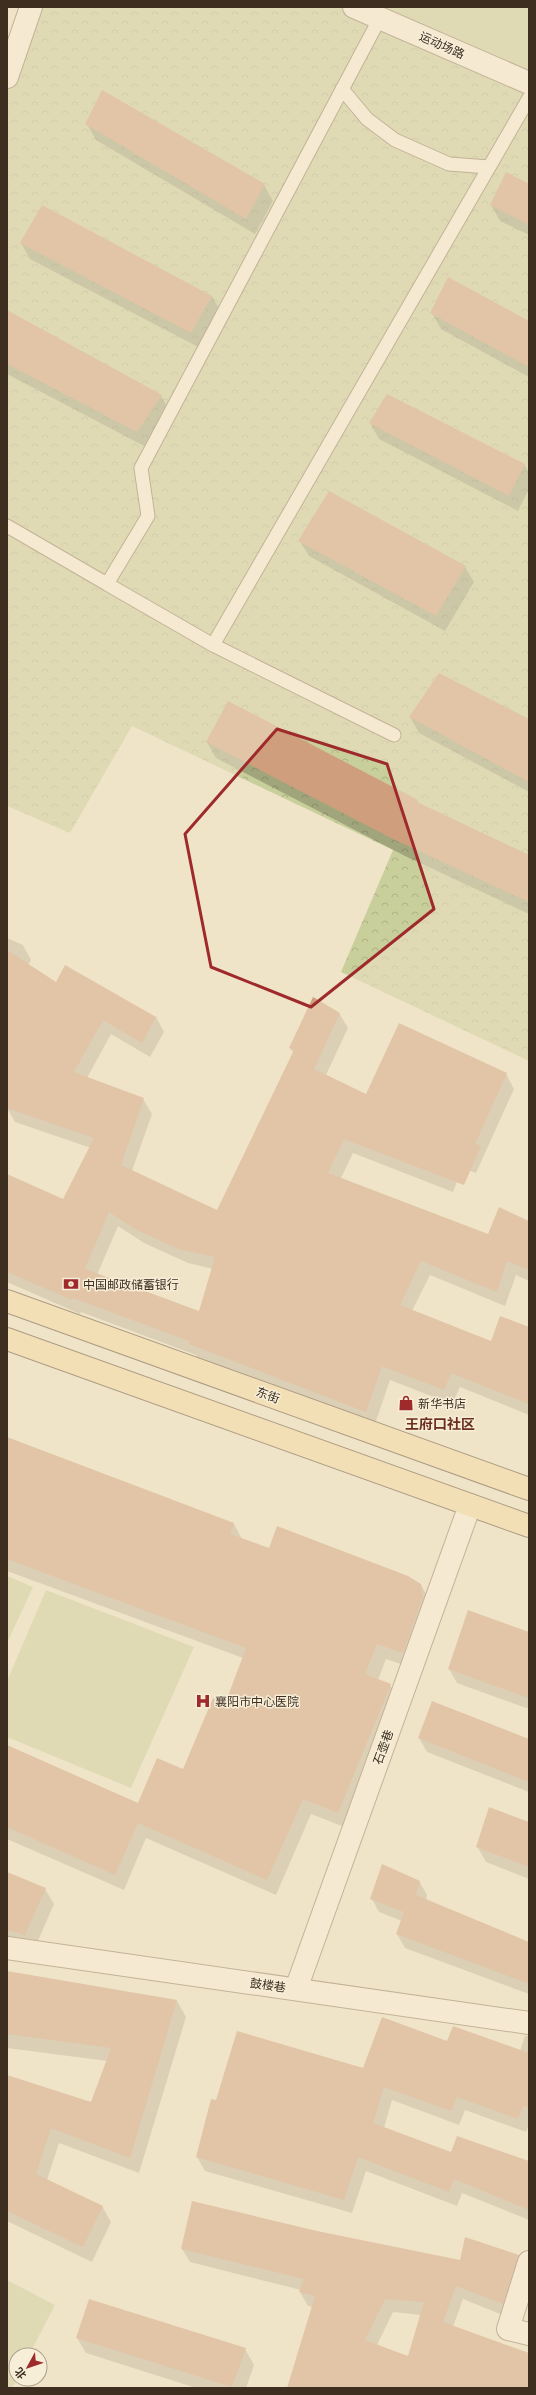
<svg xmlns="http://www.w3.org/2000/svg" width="536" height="2395" font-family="Merriweather,'Noto Sans SC',serif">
  <defs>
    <pattern id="forest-crowns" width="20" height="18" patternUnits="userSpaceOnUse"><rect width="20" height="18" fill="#c9cf9b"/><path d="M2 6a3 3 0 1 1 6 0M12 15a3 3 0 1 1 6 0" fill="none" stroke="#aeb285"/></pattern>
  </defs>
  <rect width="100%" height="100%" fill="#f0e4c8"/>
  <path fill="url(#forest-crowns)" d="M 31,7 L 354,7 L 529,83 L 529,1061 L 341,972 L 393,850 L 132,726 L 70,833 L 7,806 L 7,77 Z"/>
  <path fill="#c9cf9b" d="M 385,7 L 529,7 L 529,83 L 380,18 Z
    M 7,1576 L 33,1587 L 7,1643 Z
    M 46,1590 L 194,1647 L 131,1788 L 7,1737 L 7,1681 Z
    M 7,2280 L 55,2305 L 29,2355 L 16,2355 L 17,2379 L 12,2388 L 7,2388 Z"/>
  <path fill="#0003" fill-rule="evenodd" d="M 87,124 L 264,185 L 273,201 L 255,234 L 96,140 Z
    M 529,185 L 529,235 L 500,221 L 491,205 Z
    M 21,243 L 212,296 L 221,312 L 200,348 L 30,259 Z
    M 432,313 L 529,323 L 529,377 L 441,329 Z
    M 7,318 L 161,396 L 170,411 L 146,447 L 7,374 Z
    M 387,395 L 524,464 L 529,473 L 529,489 L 518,511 L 379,439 L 370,423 Z
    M 300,541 L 465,567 L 474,582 L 445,631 L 309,556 Z
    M 410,717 L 529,720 L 529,792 L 419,733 Z
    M 207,742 L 417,801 L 419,804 L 529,856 L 529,914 L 405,856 L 216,758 Z
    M 7,938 L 23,945 L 31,960 L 28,965 L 56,983 L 156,1017 L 164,1032 L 150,1057 L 111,1034 L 87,1078 L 143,1099 L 152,1114 L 132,1171 L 218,1211 L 294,1054 L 290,1048 L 339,1013 L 348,1028 L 326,1075 L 366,1095 L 506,1074 L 514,1089 L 476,1173 L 462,1168 L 453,1192 L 353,1153 L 341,1178 L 488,1235 L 529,1221 L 529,1281 L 516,1275 L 505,1306 L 430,1275 L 412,1311 L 491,1342 L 529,1328 L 529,1415 L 460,1387 L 452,1404 L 390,1380 L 374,1427 L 198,1359 L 196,1355 L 81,1312 L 80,1314 L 7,1282 L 7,1176 L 64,1200 L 91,1148 L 15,1122 L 7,1108 ZM 118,1226 L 144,1243 L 188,1263 L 213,1269 L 199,1312 L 97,1275 Z
    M 7,1438 L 234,1524 L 242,1539 L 270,1550 L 421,1585 L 430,1601 L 412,1668 L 386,1659 L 378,1680 L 390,1685 L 399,1701 L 347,1828 L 311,1814 L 276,1895 L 146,1838 L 124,1890 L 7,1839 L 7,1746 L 138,1804 L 184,1770 L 225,1705 L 243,1658 L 7,1571 Z
    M 529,1634 L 529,1709 L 457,1683 L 449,1669 Z
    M 419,1738 L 529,1740 L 529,1792 L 427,1752 Z
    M 529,1823 L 529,1879 L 486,1862 L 477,1846 Z
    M 7,1873 L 45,1889 L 54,1904 L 34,1950 L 7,1942 Z
    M 419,1881 L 427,1895 L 426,1900 L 529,1943 L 529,1994 L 405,1948 L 397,1934 L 402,1921 L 379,1912 L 372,1899 Z
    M 7,1972 L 177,2001 L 186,2017 L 139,2173 L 59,2143 L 47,2180 L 102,2206 L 111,2222 L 92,2262 L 7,2221 L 7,2076 L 92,2103 L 107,2061 L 7,2048 Z
    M 525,2036 L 529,2036 L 529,2124 L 526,2132 L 465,2110 L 459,2125 L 392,2100 L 384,2128 L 452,2153 L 529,2162 L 529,2220 L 462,2193 L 457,2206 L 366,2171 L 352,2213 L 205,2171 L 197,2157 L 217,2102 L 364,2070 L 448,2043 L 520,2051 Z
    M 317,2232 L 461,2261 L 518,2256 L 526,2270 L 510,2318 L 463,2299 L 453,2327 L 529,2354 L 529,2388 L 289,2388 L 313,2307 L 308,2306 L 300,2292 L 301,2290 L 190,2262 L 182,2249 ZM 393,2312 L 421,2315 L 408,2358 L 377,2345 Z
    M 77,2338 L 245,2349 L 254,2365 L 246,2388 L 196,2388 L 86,2353 Z"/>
  <path fill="#cf9f7d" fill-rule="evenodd" d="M 102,90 L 265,184 L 246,219 L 85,124 Z
    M 506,172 L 529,184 L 529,225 L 490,205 Z
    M 42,205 L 212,296 L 191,333 L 20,243 Z
    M 448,277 L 529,321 L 529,367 L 430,313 Z
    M 7,310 L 162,395 L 137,432 L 7,364 Z
    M 387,394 L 525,464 L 509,496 L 369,423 Z
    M 329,491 L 466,566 L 436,616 L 298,541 Z
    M 439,673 L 529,719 L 529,782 L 409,717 Z
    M 228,701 L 418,800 L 417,802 L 529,855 L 529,902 L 395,840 L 206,742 Z
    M 7,950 L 56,982 L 65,965 L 156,1017 L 142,1043 L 103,1020 L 74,1072 L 144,1098 L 121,1165 L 217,1210 L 294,1050 L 289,1048 L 313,997 L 340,1013 L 314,1069 L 366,1094 L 399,1023 L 507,1073 L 475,1144 L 481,1146 L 464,1185 L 344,1139 L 328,1173 L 488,1234 L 499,1207 L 529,1221 L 529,1270 L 507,1261 L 497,1292 L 421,1261 L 400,1305 L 491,1341 L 500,1316 L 529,1327 L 529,1404 L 451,1373 L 444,1390 L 382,1366 L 366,1412 L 189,1344 L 189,1341 L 73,1298 L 72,1300 L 7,1272 L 7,1174 L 63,1199 L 94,1138 L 7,1108 ZM 109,1212 L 135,1229 L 178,1249 L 215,1257 L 199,1311 L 85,1269 Z
    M 7,1437 L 234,1523 L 230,1534 L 269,1548 L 277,1526 L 408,1576 L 421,1584 L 423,1597 L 403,1653 L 377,1644 L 365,1674 L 391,1684 L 338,1813 L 303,1799 L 267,1880 L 138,1823 L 115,1875 L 7,1827 L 7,1745 L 138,1803 L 157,1758 L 183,1769 L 213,1698 L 225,1704 L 246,1648 L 7,1559 Z
    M 468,1610 L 529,1632 L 529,1698 L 448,1669 Z
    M 432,1701 L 529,1739 L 529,1782 L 418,1738 Z
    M 489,1807 L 529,1822 L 529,1867 L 476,1847 Z
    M 382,1864 L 420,1881 L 416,1895 L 529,1942 L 529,1984 L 396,1934 L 404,1912 L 370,1899 Z
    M 7,1872 L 46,1888 L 25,1935 L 7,1930 Z
    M 7,1971 L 177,2000 L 130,2158 L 51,2128 L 36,2174 L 103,2206 L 83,2247 L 7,2211 L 7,2075 L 91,2102 L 111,2048 L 7,2034 Z
    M 382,2017 L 447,2041 L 453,2026 L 529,2053 L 529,2108 L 523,2106 L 518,2119 L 457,2097 L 451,2111 L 384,2087 L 373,2123 L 451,2152 L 457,2136 L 529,2161 L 529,2210 L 454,2179 L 449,2192 L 358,2157 L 344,2200 L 196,2157 L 211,2099 L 216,2100 L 237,2031 L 363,2068 Z
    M 192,2201 L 317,2231 L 460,2260 L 465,2237 L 519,2255 L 503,2304 L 456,2286 L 443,2322 L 529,2353 L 529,2388 L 287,2388 L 315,2296 L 299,2292 L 304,2279 L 181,2249 ZM 385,2299 L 424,2302 L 408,2356 L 365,2340 Z
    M 89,2299 L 246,2348 L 232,2387 L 76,2338 Z"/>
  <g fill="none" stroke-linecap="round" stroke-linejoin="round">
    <g stroke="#8d765c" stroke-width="15">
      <path id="service" d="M 380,18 L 141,468 L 148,516 L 107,584 L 213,645 L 529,98
        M 342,89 L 367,119 L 395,140 L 449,164 L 489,167
        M 7,526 L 107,584
        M 213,645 L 394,735"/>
    </g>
    <g stroke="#8d765c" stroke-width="24">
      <path id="minor" d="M 354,7 L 529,83
        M 7,77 L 31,7
        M 7,1948 L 529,2023
        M 296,1989 L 470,1505
        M 529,2262 L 508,2329 L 529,2334"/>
    </g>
    <g stroke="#5b4430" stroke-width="24">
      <path id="primary" d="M 7,1301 L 529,1489
        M 7,1339 L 529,1526"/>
    </g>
    <use href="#service" stroke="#faf1dc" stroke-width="13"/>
    <use href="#minor" stroke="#faf1dc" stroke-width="22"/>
    <use href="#primary" stroke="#f3d9a0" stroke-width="22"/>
  </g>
  <path d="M0 0H536V2395H0ZM 277,729 L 387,764 L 434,909 L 311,1007 L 211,967 L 185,834 Z" fill="#f0e4c8" fill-opacity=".55" fill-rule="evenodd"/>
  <path fill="none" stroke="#9e2a2b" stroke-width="3" stroke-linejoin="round" d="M 277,729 L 387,764 L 434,909 L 311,1007 L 211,967 L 185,834 Z"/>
  <defs>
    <g id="bank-bare" transform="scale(1.2)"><path d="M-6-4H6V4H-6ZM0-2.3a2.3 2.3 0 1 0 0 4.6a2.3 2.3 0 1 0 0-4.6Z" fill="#9e2a2b" stroke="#f7eed8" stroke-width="2.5" paint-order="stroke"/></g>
    <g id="shop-bare" transform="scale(1.2)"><path d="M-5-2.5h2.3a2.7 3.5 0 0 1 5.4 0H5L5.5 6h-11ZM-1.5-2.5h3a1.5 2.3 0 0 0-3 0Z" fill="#9e2a2b" stroke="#f7eed8" stroke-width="2.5" paint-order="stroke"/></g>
    <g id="hospital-bare" transform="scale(1.2)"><path d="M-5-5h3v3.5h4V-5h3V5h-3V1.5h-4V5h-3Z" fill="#9e2a2b" stroke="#f7eed8" stroke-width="2.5" paint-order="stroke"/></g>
  </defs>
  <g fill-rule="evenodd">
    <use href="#bank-bare" x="71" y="1284"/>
    <use href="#shop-bare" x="406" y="1403"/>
    <use href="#hospital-bare" x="203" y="1701"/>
  </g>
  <g text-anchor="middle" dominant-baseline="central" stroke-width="3" stroke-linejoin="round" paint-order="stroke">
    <g font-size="12" fill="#3d2e20" stroke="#f7eed8">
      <text transform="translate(442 45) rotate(24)">运动场路</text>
      <text transform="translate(268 1395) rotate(20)">东街</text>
      <text transform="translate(383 1747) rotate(-70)">石壶巷</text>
      <text transform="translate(268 1985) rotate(8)">鼓楼巷</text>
    </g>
    <g font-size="12" fill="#3d2e20" stroke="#f7eed8" text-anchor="start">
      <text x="83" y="1284">中国邮政储蓄银行</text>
      <text x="418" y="1403">新华书店</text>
      <text x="215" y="1701">襄阳市中心医院</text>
    </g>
    <g font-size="14" font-weight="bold" fill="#6b2e1e" stroke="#f7eed8">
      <text x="440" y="1424">王府口社区</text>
    </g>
  </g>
  <rect width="536" height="2395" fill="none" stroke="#3d2e20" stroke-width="16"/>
  <g transform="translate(28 2367) rotate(230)"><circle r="19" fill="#f7eed8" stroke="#ada18e"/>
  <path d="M0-3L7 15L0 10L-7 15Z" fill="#9e2a2b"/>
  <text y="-6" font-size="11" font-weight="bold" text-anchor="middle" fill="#3d2e20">北</text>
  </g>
</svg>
